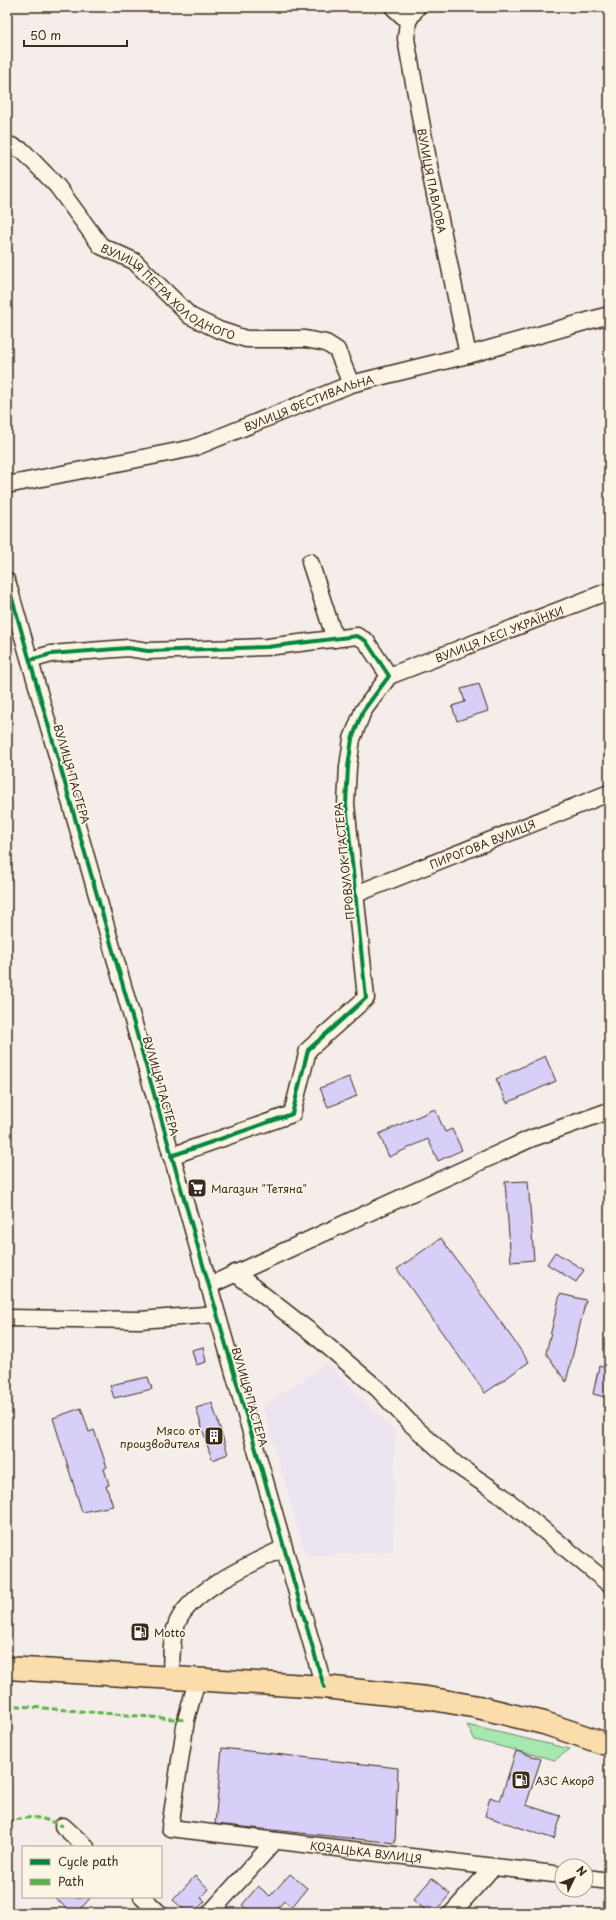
<svg xmlns="http://www.w3.org/2000/svg" width="616" height="1920" font-family="'Playpen Sans',sans-serif">
  <rect width="100%" height="100%" fill="#f5ede9"/>
  <filter id="ink" filterUnits="userSpaceOnUse"><feTurbulence type="fractalNoise" baseFrequency=".025" numOctaves="2"/><feDisplacementMap in="SourceGraphic" scale="8" xChannelSelector="R" yChannelSelector="G"/><feConvolveMatrix kernelMatrix="1 2 1 2 8 2 1 2 1" color-interpolation-filters="sRGB"/></filter>
  <g filter="url(#ink)">
    <path fill="#ece4ee" d="M 327,1363 L 395,1432 L 393,1552 L 306,1556 L 263,1407 Z"/>
    <path fill="#a7e8b1" stroke="#718968" d="M 467,1725 L 570,1749 L 555,1760 L 475,1740 Z"/>
    <path fill="#d8cff8" stroke="#3b2a1e" d="M 479,684 L 488,711 L 457,721 L 452,706 L 465,702 L 461,689 Z
      M 545,1056 L 556,1081 L 507,1103 L 496,1079 Z
      M 349,1077 L 357,1096 L 328,1107 L 320,1088 Z
      M 435,1109 L 445,1132 L 452,1129 L 462,1150 L 438,1161 L 428,1139 L 389,1157 L 379,1134 Z
      M 528,1181 L 534,1260 L 511,1262 L 505,1182 Z
      M 441,1238 L 529,1362 L 485,1393 L 397,1269 Z
      M 555,1252 L 584,1270 L 576,1282 L 547,1264 Z
      M 560,1294 L 586,1300 L 566,1382 L 546,1353 Z
      M 203,1347 L 206,1362 L 196,1365 L 192,1350 Z
      M 599,1366 L 609,1369 L 609,1398 L 593,1394 Z
      M 148,1377 L 152,1389 L 114,1398 L 110,1385 Z
      M 212,1403 L 228,1454 L 212,1460 L 196,1408 Z
      M 81,1408 L 89,1432 L 94,1430 L 107,1467 L 104,1469 L 109,1485 L 106,1486 L 113,1506 L 82,1512 L 53,1418 Z
      M 222,1748 L 398,1768 L 395,1843 L 215,1824 Z
      M 516,1751 L 541,1759 L 526,1805 L 561,1816 L 554,1839 L 485,1816 L 490,1797 L 500,1801 Z
      M 290,1874 L 307,1888 L 292,1907 L 284,1901 L 274,1913 L 251,1913 L 242,1905 L 258,1886 L 270,1896 Z
      M 195,1876 L 209,1889 L 201,1898 L 205,1901 L 194,1913 L 188,1913 L 173,1900 Z
      M 432,1878 L 450,1894 L 434,1913 L 429,1913 L 413,1900 Z
      M 54,1897 L 91,1897 L 77,1913 L 72,1913 Z"/>
    <g fill="none" stroke-linecap="round" stroke-linejoin="round">
      <g stroke="#3b2a1e" stroke-width="19">
        <g id="minor">
          <path d="M 393,7 L 408,21"/>
          <path id="s1" d="M 417,7 L 408,21 L 406,39 L 430,171 L 468,355"/>
          <path id="s2" d="M 7,144 L 23,151 L 57,186 L 101,246 L 134,261 L 190,316 L 219,330 L 246,339 L 305,339 L 326,343 L 337,350 L 351,384"/>
          <path id="s3" d="M 7,485 L 193,448 L 351,384 L 468,355 L 609,315"/>
          <path d="M 310,562 L 335,639"/>
          <path d="M 7,581 L 324,1687"/>
          <path d="M 30,660 L 51,654 L 128,648 L 148,651 L 267,647 L 357,636 L 366,641 L 389,676 L 363,711 L 352,739 L 348,767 L 346,804 L 366,998 L 308,1050 L 292,1114 L 171,1156"/>
          <path id="s4" d="M 389,676 L 609,591"/>
          <path id="s5" d="M 356,894 L 609,793"/>
          <path d="M 235,1273 L 312,1333 L 378,1389 L 411,1424 L 458,1466 L 501,1495 L 609,1584"/>
          <path d="M 208,1286 L 530,1139 L 609,1111"/>
          <path d="M 7,1318 L 140,1320 L 217,1314"/>
          <path d="M 171,1678 C 172,1661 170,1642 176,1626 C 187,1591 253,1563 284,1548"/>
          <path id="s6" d="M 197,1680 L 186,1720 L 170,1828 L 562,1875"/>
          <path d="M 63,1826 L 86,1847"/>
          <path d="M 586,1878 L 609,1881"/>
          <path d="M 142,1897 L 159,1913"/>
          <path d="M 210,1913 L 275,1841"/>
          <path d="M 452,1913 L 493,1867"/>
        </g>
      </g>
      <g stroke="#3b2a1e" stroke-width="25">
        <path id="highway" d="M 7,1668 L 324,1687 L 427,1698 L 478,1707 L 544,1723 L 609,1745"/>
      </g>
      <use href="#minor" stroke="#fcf5e5" stroke-width="16"/>
      <use href="#highway" stroke="#fbddab" stroke-width="22"/>
      <path stroke="#57b245" stroke-width="3" stroke-dasharray="6 3" stroke-linecap="butt" d="M 7,1705 L 186,1720
        M 7,1822 C 34,1815 37,1816 63,1826"/>
      <g stroke="#fcf5e5" stroke-width="6">
        <path id="cycleway" d="M 7,581 L 324,1687
          M 30,660 L 51,654 L 128,648 L 148,651 L 267,647 L 357,636 L 366,641 L 389,676 L 363,711 L 352,739 L 348,767 L 346,804 L 366,998 L 308,1050 L 292,1114 L 171,1156"/>
      </g>
      <use href="#cycleway" stroke="#00873e" stroke-width="4"/>
    </g>
  </g>
  <defs>
    <g id="supermarket-square" transform="scale(1)"><rect x="-9" y="-9" width="18" height="18" rx="4" fill="#3b2a1e" stroke="#fcf5e5"/><path d="M-6-5.5h2.5l.6 2H6L4.5 2H-2.5L-4.4-4H-6ZM-1.5 3.2a1.3 1.3 0 1 0 .1 0ZM3 3.2a1.3 1.3 0 1 0 .1 0Z" fill="#fff"/></g>
    <g id="building-square" transform="scale(1)"><rect x="-9" y="-9" width="18" height="18" rx="4" fill="#3b2a1e" stroke="#fcf5e5"/><path d="M-4-6H4V6H1V3H-1V6H-4ZM-2.5-4.3h1.7v1.8h-1.7ZM.8-4.3h1.7v1.8H.8ZM-2.5-1h1.7V.8h-1.7ZM.8-1h1.7V.8H.8Z" fill="#fff"/></g>
    <g id="fuel-square" transform="scale(1)"><rect x="-9" y="-9" width="18" height="18" rx="4" fill="#3b2a1e" stroke="#fcf5e5"/><path d="M-5.5-6h7V0h2V4h1.3V-2.5L3-4.5l.8-.8L6-3V5H2.5V1h-1V6h-7ZM-4.2-4.7v3.2H.2V-4.7Z" fill="#fff"/></g>
  </defs>
  <g fill-rule="evenodd">
    <use href="#supermarket-square" x="197" y="1188"/>
    <use href="#building-square" x="214" y="1436"/>
    <use href="#fuel-square" x="140" y="1632"/>
    <use href="#fuel-square" x="521" y="1780"/>
  </g>
  <g text-anchor="middle" dominant-baseline="central" stroke-width="3.5" stroke-linejoin="round" paint-order="stroke">
    <g font-size="11" fill="#3b2a1e" stroke="#fcf5e5">
      <text stroke="none"><textPath href="#s1" startOffset="179">ВУЛИЦЯ ПАВЛОВА</textPath></text>
      <text stroke="none"><textPath href="#s2" startOffset="223">ВУЛИЦЯ ПЕТРА ХОЛОДНОГО</textPath></text>
      <text stroke="none"><textPath href="#s3" startOffset="314">ВУЛИЦЯ ФЕСТИВАЛЬНА</textPath></text>
      <text stroke="none"><textPath href="#s4" startOffset="118">ВУЛИЦЯ ЛЕСІ УКРАЇНКИ</textPath></text>
      <text transform="translate(72 774) rotate(74)">ВУЛИЦЯ ПАСТЕРА</text>
      <text stroke="none"><textPath href="#s5" startOffset="136">ПИРОГОВА ВУЛИЦЯ</textPath></text>
      <text transform="translate(344 861) rotate(-96)">ПРОВУЛОК ПАСТЕРА</text>
      <text transform="translate(161 1086) rotate(74)">ВУЛИЦЯ ПАСТЕРА</text>
      <text transform="translate(250 1397) rotate(74)">ВУЛИЦЯ ПАСТЕРА</text>
      <text stroke="none"><textPath href="#s6" startOffset="348">КОЗАЦЬКА ВУЛИЦЯ</textPath></text>
    </g>
    <g font-size="11" fill="#3b2a1e" stroke="#fcf5e5" text-anchor="start">
      <text x="211" y="1188">Магазин "Тетяна"</text>
      <text x="200" y="1430" text-anchor="end">Мясо от<tspan x="200" dy="13">производителя</tspan></text>
      <text x="154" y="1632">Motto</text>
      <text x="535" y="1780">АЗС Акорд</text>
    </g>
  </g>
  <rect width="616" height="1920" fill="none" stroke="#fcf5e5" stroke-width="24"/>
  <rect x="12" y="12" width="592" height="1896" fill="none" stroke="#3b2a1e" stroke-width="1.5" filter="url(#ink)"/>
  <rect x="22" y="1846" width="140" height="52" fill="#fcf5e5" stroke="#afa495"/>
  <rect x="30" y="1859" width="20" height="6" fill="#00873e" stroke="#afa495"/>
  <text x="58" y="1866" font-size="12" fill="#3b2a1e">Cycle path</text>
  <rect x="30" y="1879" width="20" height="6" fill="#57b245" stroke="#afa495"/>
  <text x="58" y="1886" font-size="12" fill="#3b2a1e">Path</text>
  <g transform="translate(574 1878) rotate(47)"><circle r="19" fill="#fcf5e5" stroke="#afa495"/>
  <path d="M0-3L7 15L0 10L-7 15Z" fill="#3b2a1e"/>
  <text y="-6" font-size="11" font-weight="bold" text-anchor="middle" fill="#3b2a1e">N</text>
  </g>
  <path d="M24 40v6h103v-6" fill="none" stroke="#3b2a1e" stroke-width="2"/>
  <text x="30" y="40" font-size="12" fill="#3b2a1e" stroke="#fcf5e5" stroke-width="3" paint-order="stroke">50 m</text>
</svg>
